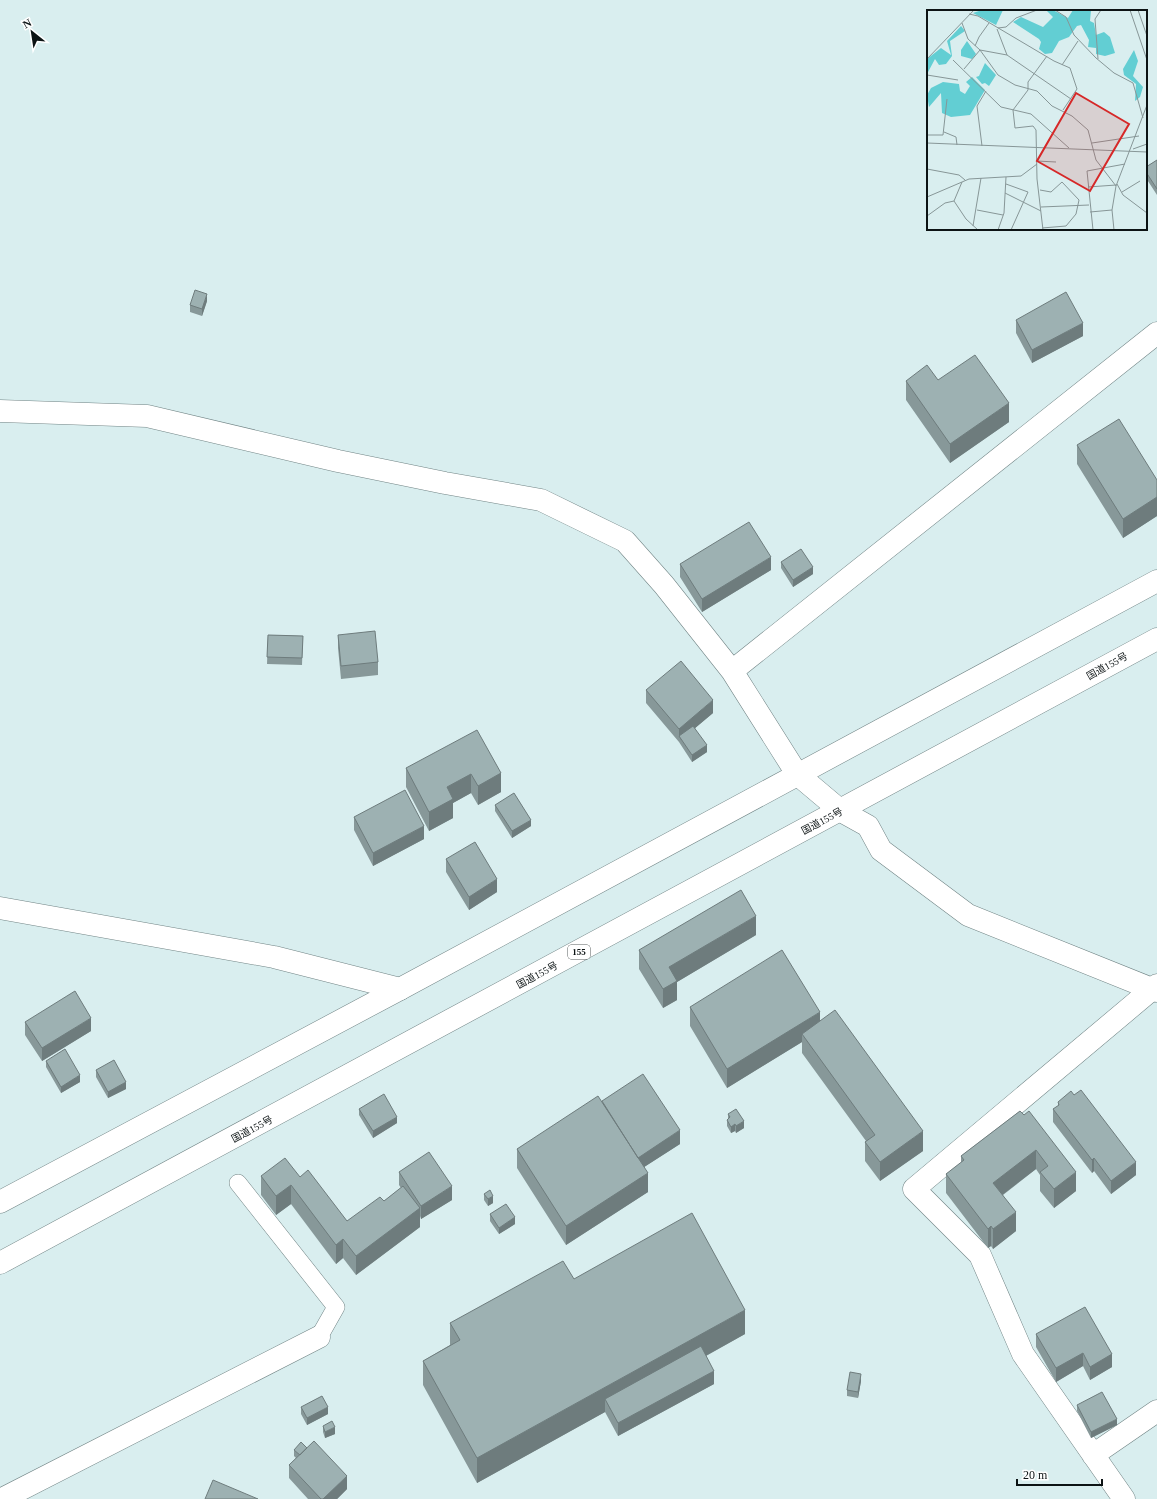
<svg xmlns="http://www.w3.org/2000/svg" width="1157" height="1499" font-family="'Times New Roman','Noto Sans JP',serif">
  <rect width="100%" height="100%" fill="#d9eeef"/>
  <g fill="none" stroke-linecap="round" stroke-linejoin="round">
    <g stroke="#718485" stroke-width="18">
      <path id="lane" d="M 238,1183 L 336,1307 L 319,1337"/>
    </g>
    <g stroke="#718485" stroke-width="23">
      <path id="street" d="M 0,411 L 147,416 L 338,461 L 445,483 L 541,500 L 625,541 L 664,585 L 732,671 L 797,774 L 841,811 L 868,826 L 881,850 L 968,915 L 1157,991
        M 732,671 L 1157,333
        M 0,908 L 274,957 L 400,989
        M 1093,1455 L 1157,1411
        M 2,1499 L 319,1337
        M 1124,1499 L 1023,1354 L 980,1255 L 914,1189 L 1157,985"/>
    </g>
    <g stroke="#718485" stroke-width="23">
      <path id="highway" d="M 0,1202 L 400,989 L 1157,581
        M 0,1263 L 1157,639"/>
    </g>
    <use href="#lane" stroke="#fff" stroke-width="17"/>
    <use href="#street" stroke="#fff" stroke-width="22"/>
    <use href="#highway" stroke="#fff" stroke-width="22"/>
  </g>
  <path fill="#879899" d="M 1157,160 L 1157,195 L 1146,178 L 1146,167 Z
    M 207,301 L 202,316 L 190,312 L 190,305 Z
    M 1016,320 L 1083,336 L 1032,363 L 1016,333 Z
    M 938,380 L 1009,422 L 950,463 L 906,400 L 906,381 Z
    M 1077,445 L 1157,480 L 1157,516 L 1123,538 L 1077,464 Z
    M 781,562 L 813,574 L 793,587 L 781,568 Z
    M 680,564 L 771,570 L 702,612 L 680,577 Z
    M 268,635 L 303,636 L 302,665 L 267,664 Z
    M 338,635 L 378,662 L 378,675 L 341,679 L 338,648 Z
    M 646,690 L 713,713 L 695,728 L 707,752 L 692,762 L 679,742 L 646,703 Z
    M 406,768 L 501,773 L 501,792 L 478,805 L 471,793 L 453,803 L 453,818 L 429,831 L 406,787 Z
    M 495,805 L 531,826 L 512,838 L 495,811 Z
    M 354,817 L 424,839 L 373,866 L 354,830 Z
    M 446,859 L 497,892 L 469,910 L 446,872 Z
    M 756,935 L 677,982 L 677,1000 L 663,1008 L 639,969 L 639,950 Z
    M 690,1007 L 820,1021 L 923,1151 L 880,1181 L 865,1161 L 865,1142 L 866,1141 L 802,1053 L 802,1042 L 727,1088 L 690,1026 Z
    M 25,1022 L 91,1031 L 42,1061 L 25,1035 Z
    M 46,1061 L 80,1082 L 61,1093 L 46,1067 Z
    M 96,1070 L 126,1089 L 108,1098 L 96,1077 Z
    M 602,1102 L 680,1144 L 644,1167 L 648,1192 L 566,1245 L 517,1168 L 517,1149 Z
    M 1058,1102 L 1136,1175 L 1111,1194 L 1094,1171 L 1092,1173 L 1053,1122 L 1053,1109 L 1058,1106 Z
    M 359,1109 L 397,1123 L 373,1138 L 359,1115 Z
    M 1020,1111 L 1076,1191 L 1054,1208 L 1040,1191 L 1040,1175 L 1036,1169 L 1003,1195 L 1016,1231 L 993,1249 L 991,1246 L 988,1248 L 946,1193 L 946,1174 L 961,1163 L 961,1156 Z
    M 728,1114 L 744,1128 L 736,1133 L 735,1131 L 731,1133 L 727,1126 L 727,1120 L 728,1119 Z
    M 399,1172 L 452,1200 L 421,1219 L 420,1216 L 420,1227 L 356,1275 L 343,1258 L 336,1264 L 291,1204 L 276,1215 L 261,1195 L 261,1176 L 300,1177 L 347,1221 L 384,1201 L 401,1188 L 399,1185 Z
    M 484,1194 L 493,1203 L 488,1206 L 484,1200 Z
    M 490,1214 L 515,1224 L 499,1234 L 490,1221 Z
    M 574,1279 L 745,1334 L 706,1356 L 714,1384 L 618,1436 L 605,1412 L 477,1483 L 423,1385 L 423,1361 L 450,1345 L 450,1323 Z
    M 1036,1334 L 1112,1354 L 1112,1367 L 1090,1380 L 1083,1366 L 1056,1382 L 1036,1347 Z
    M 861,1381 L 858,1398 L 847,1396 L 847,1390 Z
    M 1077,1405 L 1117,1425 L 1091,1438 L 1077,1411 Z
    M 301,1407 L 328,1414 L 307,1425 L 301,1414 Z
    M 323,1426 L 335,1434 L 325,1438 L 323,1432 Z
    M 294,1450 L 347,1489 L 337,1499 L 308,1499 L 289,1478 L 289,1465 L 296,1458 L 294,1456 Z"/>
  <path fill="#6e7c7d" d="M 207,294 L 207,301 L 202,316 L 202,309 Z
    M 1083,323 L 1083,336 L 1032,363 L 1032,350 Z
    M 1009,403 L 1009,422 L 950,463 L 950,444 Z
    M 1157,497 L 1157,516 L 1123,538 L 1123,519 Z
    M 771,557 L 771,570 L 702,612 L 702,599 Z
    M 813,567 L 813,574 L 793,587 L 793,580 Z
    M 713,700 L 713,713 L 681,740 L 679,736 L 679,742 L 679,729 Z
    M 707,745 L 707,752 L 692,762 L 692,755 Z
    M 501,773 L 501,792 L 478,805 L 478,786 Z
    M 471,774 L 471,793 L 453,803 L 453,818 L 429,831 L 429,812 L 447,787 Z
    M 531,820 L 531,826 L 512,838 L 512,831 Z
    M 424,826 L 424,839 L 373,866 L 373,853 Z
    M 497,879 L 497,892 L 469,910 L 469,897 Z
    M 756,916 L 756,935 L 677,982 L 677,1000 L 663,1008 L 663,989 L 669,967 Z
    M 820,1012 L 820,1031 L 802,1034 L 802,1042 L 727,1088 L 727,1069 Z
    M 91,1018 L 91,1031 L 42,1061 L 42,1048 Z
    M 80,1075 L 80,1082 L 61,1093 L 61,1087 Z
    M 126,1082 L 126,1089 L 108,1098 L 108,1092 Z
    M 397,1117 L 397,1123 L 373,1138 L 373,1131 Z
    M 744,1121 L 744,1128 L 736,1133 L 736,1126 Z
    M 735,1124 L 735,1131 L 731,1133 L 731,1127 Z
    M 680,1130 L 680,1144 L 638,1171 L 638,1158 Z
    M 923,1131 L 923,1151 L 880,1181 L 880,1162 Z
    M 1036,1150 L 1036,1169 L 993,1202 L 993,1183 Z
    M 1094,1158 L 1094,1171 L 1092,1173 L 1092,1160 Z
    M 1136,1162 L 1136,1175 L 1111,1194 L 1111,1181 Z
    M 1076,1172 L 1076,1191 L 1054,1208 L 1054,1189 Z
    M 648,1173 L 648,1192 L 566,1245 L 566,1226 Z
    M 291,1185 L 291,1204 L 276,1215 L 276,1196 Z
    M 452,1186 L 452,1200 L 421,1219 L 421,1206 Z
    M 493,1196 L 493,1203 L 488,1206 L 488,1199 Z
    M 420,1208 L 420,1227 L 356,1275 L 356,1256 Z
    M 1016,1212 L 1016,1231 L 993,1249 L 993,1229 Z
    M 515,1217 L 515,1224 L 499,1234 L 499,1228 Z
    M 991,1226 L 991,1246 L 988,1248 L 988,1229 Z
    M 343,1239 L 343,1258 L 336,1264 L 336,1245 Z
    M 745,1310 L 745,1334 L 610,1409 L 605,1399 L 605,1412 L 477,1483 L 477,1458 Z
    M 1083,1353 L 1083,1366 L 1056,1382 L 1056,1368 Z
    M 1112,1354 L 1112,1367 L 1090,1380 L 1090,1367 Z
    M 714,1371 L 714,1384 L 618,1436 L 618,1423 Z
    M 861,1374 L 861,1381 L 858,1398 L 858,1392 Z
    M 328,1407 L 328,1414 L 307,1425 L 307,1418 Z
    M 1117,1419 L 1117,1425 L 1091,1438 L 1091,1432 Z
    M 335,1427 L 335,1434 L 325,1438 L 325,1432 Z
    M 347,1476 L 347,1489 L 337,1499 L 323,1499 Z"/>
  <path fill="#9db1b2" stroke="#6e7c7d" d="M 1157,160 L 1157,189 L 1146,172 L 1146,167 Z
    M 195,290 L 207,294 L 202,309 L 190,305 Z
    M 1066,292 L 1083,323 L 1032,350 L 1016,320 Z
    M 975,355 L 1009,403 L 950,444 L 906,381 L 927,365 L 938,380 Z
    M 1119,419 L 1157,480 L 1157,497 L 1123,519 L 1077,445 Z
    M 749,522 L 771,557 L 702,599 L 680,564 Z
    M 801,549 L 813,567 L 793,580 L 781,562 Z
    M 375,631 L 378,662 L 341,666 L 338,635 Z
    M 268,635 L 303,636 L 302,658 L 267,657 Z
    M 681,661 L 713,700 L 679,729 L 646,690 Z
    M 693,726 L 707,745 L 692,755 L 679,736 Z
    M 477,730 L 501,773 L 478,786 L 471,774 L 447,787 L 453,799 L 429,812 L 406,768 Z
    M 405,790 L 424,826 L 373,853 L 354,817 Z
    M 514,793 L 531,820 L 512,831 L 495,805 Z
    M 475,842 L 497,879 L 469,897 L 446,859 Z
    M 741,890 L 756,916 L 669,967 L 677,981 L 663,989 L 639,950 Z
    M 782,950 L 820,1012 L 727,1069 L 690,1007 Z
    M 75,991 L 91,1018 L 42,1048 L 25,1022 Z
    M 835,1010 L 923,1131 L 880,1162 L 865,1142 L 875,1135 L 802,1034 Z
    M 65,1049 L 80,1075 L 61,1087 L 46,1061 Z
    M 114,1060 L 126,1082 L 108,1092 L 96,1070 Z
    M 643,1074 L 680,1130 L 638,1158 L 602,1101 Z
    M 1081,1090 L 1136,1162 L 1111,1181 L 1094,1158 L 1092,1160 L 1053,1109 L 1059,1105 L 1058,1102 L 1071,1091 L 1074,1095 Z
    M 384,1094 L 397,1117 L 373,1131 L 359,1109 Z
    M 598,1096 L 648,1173 L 566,1226 L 517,1149 Z
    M 736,1109 L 744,1121 L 736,1126 L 735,1124 L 731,1127 L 727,1120 L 730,1117 L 728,1114 Z
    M 1020,1111 L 1024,1115 L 1029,1111 L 1076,1172 L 1054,1189 L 1040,1172 L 1048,1166 L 1036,1150 L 993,1183 L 1016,1212 L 993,1229 L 991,1226 L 988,1229 L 946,1174 L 964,1160 L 961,1156 Z
    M 429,1152 L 452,1186 L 421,1206 L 399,1172 Z
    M 285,1158 L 300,1177 L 308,1170 L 347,1221 L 380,1197 L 384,1201 L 403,1186 L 420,1208 L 356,1256 L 343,1239 L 336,1245 L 291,1185 L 276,1196 L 261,1176 Z
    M 490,1190 L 493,1196 L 488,1199 L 484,1194 Z
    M 506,1204 L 515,1217 L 499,1228 L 490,1214 Z
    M 692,1213 L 745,1310 L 477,1458 L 423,1361 L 460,1340 L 450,1323 L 563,1261 L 574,1279 Z
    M 1085,1307 L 1112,1354 L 1090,1367 L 1083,1353 L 1056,1368 L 1036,1334 Z
    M 701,1346 L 714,1371 L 618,1423 L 605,1399 Z
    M 850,1372 L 861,1374 L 858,1392 L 847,1390 Z
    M 1102,1392 L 1117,1419 L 1091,1432 L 1077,1405 Z
    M 322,1396 L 328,1407 L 307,1418 L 301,1407 Z
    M 332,1421 L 335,1427 L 325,1432 L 323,1426 Z
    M 314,1441 L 347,1476 L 323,1499 L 321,1499 L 289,1465 Z
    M 301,1442 L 307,1448 L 300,1455 L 294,1450 Z
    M 213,1480 L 258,1499 L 205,1499 Z"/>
  <g text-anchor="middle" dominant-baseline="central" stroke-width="4" stroke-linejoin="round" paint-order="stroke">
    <rect fill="#fff" stroke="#555a5a" stroke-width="1" x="568" y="945" width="22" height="14" rx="3"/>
    <g font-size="9" font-weight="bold" fill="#0c1314">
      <text x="579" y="952">155</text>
    </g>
    <g font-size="10" fill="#0c1314" stroke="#fff">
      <text transform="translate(1107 666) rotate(-29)">国道155号</text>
      <text transform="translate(822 821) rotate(-28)">国道155号</text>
      <text transform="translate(537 975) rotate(-28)">国道155号</text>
      <text transform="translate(252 1129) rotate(-28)">国道155号</text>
    </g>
  </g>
  <g transform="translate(927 10)">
    <rect width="220" height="220" fill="#d9eeef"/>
    <path d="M 55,0 L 76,0 L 69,15 L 46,3 ZM 119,0 L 126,0 L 141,8 L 146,0 L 164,0 L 163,11 L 167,13 L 169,25 L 177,22 L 183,27 L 188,43 L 178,46 L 169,44 L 169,38 L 161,37 L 162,30 L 154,15 L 150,16 L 142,27 L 132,31 L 125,43 L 118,44 L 112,39 L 114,32 L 112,29 L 86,12 L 94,7 L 116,17 L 126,7 ZM 34,16 L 38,21 L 23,31 L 25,46 L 19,54 L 12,55 L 8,49 L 0,64 L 0,49 L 14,38 L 24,45 L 20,31 ZM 40,31 L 49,44 L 45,49 L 34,46 L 34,40 ZM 207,40 L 211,51 L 206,66 L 216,77 L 213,87 L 208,91 L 209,74 L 197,65 L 196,59 ZM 58,53 L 69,65 L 62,76 L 58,73 L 55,74 L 49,67 L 52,66 ZM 45,67 L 58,80 L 43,105 L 24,107 L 15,103 L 14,83 L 2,97 L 0,85 L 4,78 L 16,72 L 32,74 L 33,81 L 38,84 L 43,76 L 39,72 Z" fill="#62ced3"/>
    <path fill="none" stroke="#879697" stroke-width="1" d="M 128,0 L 139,7 L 147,25 L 169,48 L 187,63 L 206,73 L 216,108M 203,0 L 220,50M 211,0 L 220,26M 42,4 L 51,6 L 127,51 L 143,58 L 150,79 L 136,100M 35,13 L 41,29 L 53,40 L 80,45 L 144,89M 71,18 L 79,17 L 89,8 L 110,0M 70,19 L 80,45M 48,36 L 52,27 L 62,13M 53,40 L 71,65 L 88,75 L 110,81 L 125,96 L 145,106 L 161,120 L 169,150 L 189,176M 0,49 L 47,0M 171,49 L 168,9 L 174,0M 26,50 L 74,97 L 104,104 L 142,138M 135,55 L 151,31M 37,59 L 53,40M 0,65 L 31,70M 17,122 L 29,127 L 30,135M 0,125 L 16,125 L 20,89M 0,133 L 220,142M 165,133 L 212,126M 55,136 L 50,96 L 59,81M 206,139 L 220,134M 110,151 L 129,152M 0,159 L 32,165 L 38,170M 79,174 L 101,182 L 84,220M 190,174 L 196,185 L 220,203M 161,177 L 189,175M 113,180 L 124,182 L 135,172 L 152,190 L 149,204 L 139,216 L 115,218M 195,182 L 213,171M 78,183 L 114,201M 0,187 L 42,169 L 94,166 L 110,154M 27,191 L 39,209 L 51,220M 27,191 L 35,172M 114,197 L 162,195M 50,200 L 76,205M 163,202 L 185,200M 0,206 L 18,193 L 27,191M 46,216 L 54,168M 71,220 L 77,203 L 79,167M 116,220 L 110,169 L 109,120 L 106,116 L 88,118 L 86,100 L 101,80 L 101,72 L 120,46M 166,220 L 160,161 L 198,154M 187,220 L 185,200 L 189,176 L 220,95"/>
    <path fill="#d62828" fill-opacity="0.15" stroke="#d62828" stroke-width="2" d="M 149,83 L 202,114 L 163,181 L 110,151 Z"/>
    <rect width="220" height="220" fill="none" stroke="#0c1314" stroke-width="2"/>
  </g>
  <g transform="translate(32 32) rotate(330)" stroke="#ffffff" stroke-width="3" paint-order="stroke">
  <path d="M0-3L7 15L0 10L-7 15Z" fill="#0c1314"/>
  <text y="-6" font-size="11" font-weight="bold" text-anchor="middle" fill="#0c1314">N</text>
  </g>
  <path d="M1017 1479v6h85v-6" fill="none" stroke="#0c1314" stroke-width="2"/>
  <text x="1023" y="1479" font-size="12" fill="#0c1314" stroke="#ffffff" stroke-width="3" paint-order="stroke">20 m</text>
</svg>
